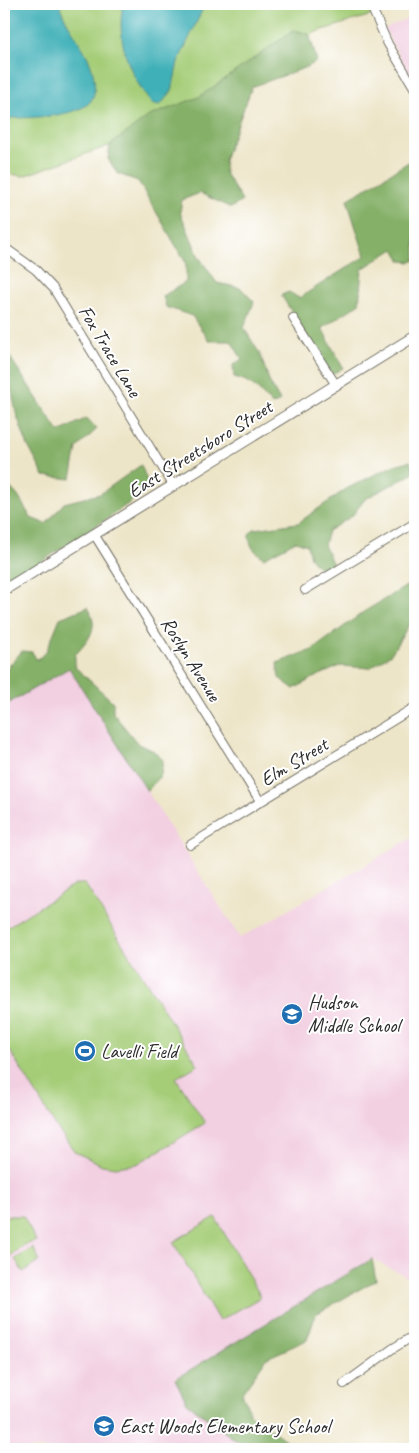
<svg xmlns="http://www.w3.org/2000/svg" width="419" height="1453" font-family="Caveat,sans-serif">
  <rect width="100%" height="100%" fill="#fff"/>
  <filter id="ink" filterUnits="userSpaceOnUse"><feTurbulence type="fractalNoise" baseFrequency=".02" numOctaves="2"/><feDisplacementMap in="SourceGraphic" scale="10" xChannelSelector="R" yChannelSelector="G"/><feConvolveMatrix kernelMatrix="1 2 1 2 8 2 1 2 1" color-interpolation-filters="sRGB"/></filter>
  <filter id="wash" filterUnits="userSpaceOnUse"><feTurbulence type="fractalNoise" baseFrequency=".0096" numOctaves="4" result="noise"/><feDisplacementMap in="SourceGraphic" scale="20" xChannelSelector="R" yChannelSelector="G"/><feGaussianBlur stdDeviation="1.12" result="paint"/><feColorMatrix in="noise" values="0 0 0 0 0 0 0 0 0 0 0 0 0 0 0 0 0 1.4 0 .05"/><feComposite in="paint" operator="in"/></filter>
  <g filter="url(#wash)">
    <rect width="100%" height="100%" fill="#ede5c8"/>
    <path fill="#f2cfe1" d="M 415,15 L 415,74 L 410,75 L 384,29 Z
      M 69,668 L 240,938 L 415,836 L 415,1281 L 372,1259 L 175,1379 L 278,1449 L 4,1449 L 4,706 Z"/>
    <path fill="#a5cd78" stroke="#687c52" d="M 4,4 L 370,4 L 375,14 L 316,32 L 194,116 L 23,176 L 4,173 Z
      M 76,884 L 85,884 L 198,1065 L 176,1078 L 205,1123 L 137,1164 L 116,1167 L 102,1165 L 75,1152 L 55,1125 L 4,1041 L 4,952 L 6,947 L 4,943 L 4,929 Z
      M 4,1216 L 23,1216 L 36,1241 L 25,1245 L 4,1261 Z
      M 215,1217 L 261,1297 L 219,1321 L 173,1242 Z
      M 33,1248 L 40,1261 L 23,1272 L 15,1259 Z"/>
    <path fill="#84b068" stroke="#586e4a" d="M 294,30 L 309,34 L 317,61 C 310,68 266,81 252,87 L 224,160 L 225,173 L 242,201 L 231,208 L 200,193 L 182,200 L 180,212 L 199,257 L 217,283 L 241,288 L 254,302 L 244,328 L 260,354 L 270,383 L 280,401 L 272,405 C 260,391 253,381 234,377 L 233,365 L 242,359 L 231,341 L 209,341 L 192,316 L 166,307 L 163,296 L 186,282 L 186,263 L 138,181 L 118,174 L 108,159 L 110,145 L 149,116 L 199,97 Z
      M 415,158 L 415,260 L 411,262 L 401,261 L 394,249 L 362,269 L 359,304 L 322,328 L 343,368 L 331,375 L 281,295 L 289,292 L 299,298 L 365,256 L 347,200 Z
      M 4,348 L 59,432 L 87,418 L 97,429 L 77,448 L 71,479 L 44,476 L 27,444 L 16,413 L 12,392 L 4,380 Z
      M 410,461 L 414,473 L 365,499 L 352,516 L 328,531 L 324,545 L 334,567 L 323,572 L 310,558 L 307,545 L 296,541 L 264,558 C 254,551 249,546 249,534 L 254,529 L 298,523 L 346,489 L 394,465 Z
      M 141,465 L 150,488 L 111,516 L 4,586 L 4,481 L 18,496 L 31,518 L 46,524 L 64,503 L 100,494 Z
      M 415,581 L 415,615 L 391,654 L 370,668 L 340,666 L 313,678 L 294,689 L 279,678 L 277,663 L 312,650 L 365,611 Z
      M 88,607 C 100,628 89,640 75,655 L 75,667 L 113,702 L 113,713 L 138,744 L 154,751 L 163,760 L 161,775 L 147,791 L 69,668 L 4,706 L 4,672 L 22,651 L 32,652 L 37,660 L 46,652 L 60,618 Z
      M 372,1259 L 376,1280 L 316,1314 L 307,1340 L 267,1358 L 242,1393 L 251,1415 L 298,1449 L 252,1449 L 235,1440 L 187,1403 L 175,1379 Z"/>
    <path fill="#3fb0b8" stroke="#356e72" d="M 4,4 L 59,4 C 66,25 79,39 88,58 C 93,70 99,91 90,102 C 75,118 24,118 4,118 Z
      M 123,4 L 205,4 L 178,62 L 172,91 L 160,105 L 151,103 C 129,73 116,42 123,4 Z"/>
  </g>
  <g filter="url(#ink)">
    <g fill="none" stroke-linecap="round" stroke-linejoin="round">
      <g stroke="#6f6c62" stroke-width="10">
        <path id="street" d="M 370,4 L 388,44 L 415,89
          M 4,247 L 36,270 L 53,288 L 173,485
          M 293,318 L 336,385
          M 94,534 L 260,801
          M 305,590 L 415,523
          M 190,845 L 415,707
          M 344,1384 L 392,1349 L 415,1335"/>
      </g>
      <g stroke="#6f6c62" stroke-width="12">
        <path id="secondary" d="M 4,590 L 415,336"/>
      </g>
      <use href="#street" stroke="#fff" stroke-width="8"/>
      <use href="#secondary" stroke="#fff" stroke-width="10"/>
    </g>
  </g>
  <defs>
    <g id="school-disc" transform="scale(1.125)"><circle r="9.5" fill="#1f6fb2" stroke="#fff"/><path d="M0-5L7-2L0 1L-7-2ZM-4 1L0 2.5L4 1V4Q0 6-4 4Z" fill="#fff"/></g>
    <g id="stadium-disc" transform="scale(1.125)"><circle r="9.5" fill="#1f6fb2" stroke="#fff"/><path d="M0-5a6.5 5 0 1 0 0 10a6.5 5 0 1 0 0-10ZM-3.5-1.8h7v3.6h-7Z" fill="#fff"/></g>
  </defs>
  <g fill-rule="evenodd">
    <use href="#school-disc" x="292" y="1014"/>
    <use href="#stadium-disc" x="85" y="1051"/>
    <use href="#school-disc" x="104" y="1426"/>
  </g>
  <g text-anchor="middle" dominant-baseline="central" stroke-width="4" stroke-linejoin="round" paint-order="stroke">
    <g font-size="20" fill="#2b2b2b" stroke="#fff">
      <text transform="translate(110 351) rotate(59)">Fox Trace Lane</text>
      <text transform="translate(200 449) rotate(-32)">East Streetsboro Street</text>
      <text transform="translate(191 659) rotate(58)">Roslyn Avenue</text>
      <text transform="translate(294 762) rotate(-31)">Elm Street</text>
    </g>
    <g font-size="20" fill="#2b2b2b" stroke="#fff" text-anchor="start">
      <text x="308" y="1002">Hudson<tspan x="308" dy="23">Middle School</tspan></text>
      <text x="101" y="1051">Lavelli Field</text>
      <text x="120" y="1426">East Woods Elementary School</text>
    </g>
  </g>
  <rect width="419" height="1453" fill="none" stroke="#fff" stroke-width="20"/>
</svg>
